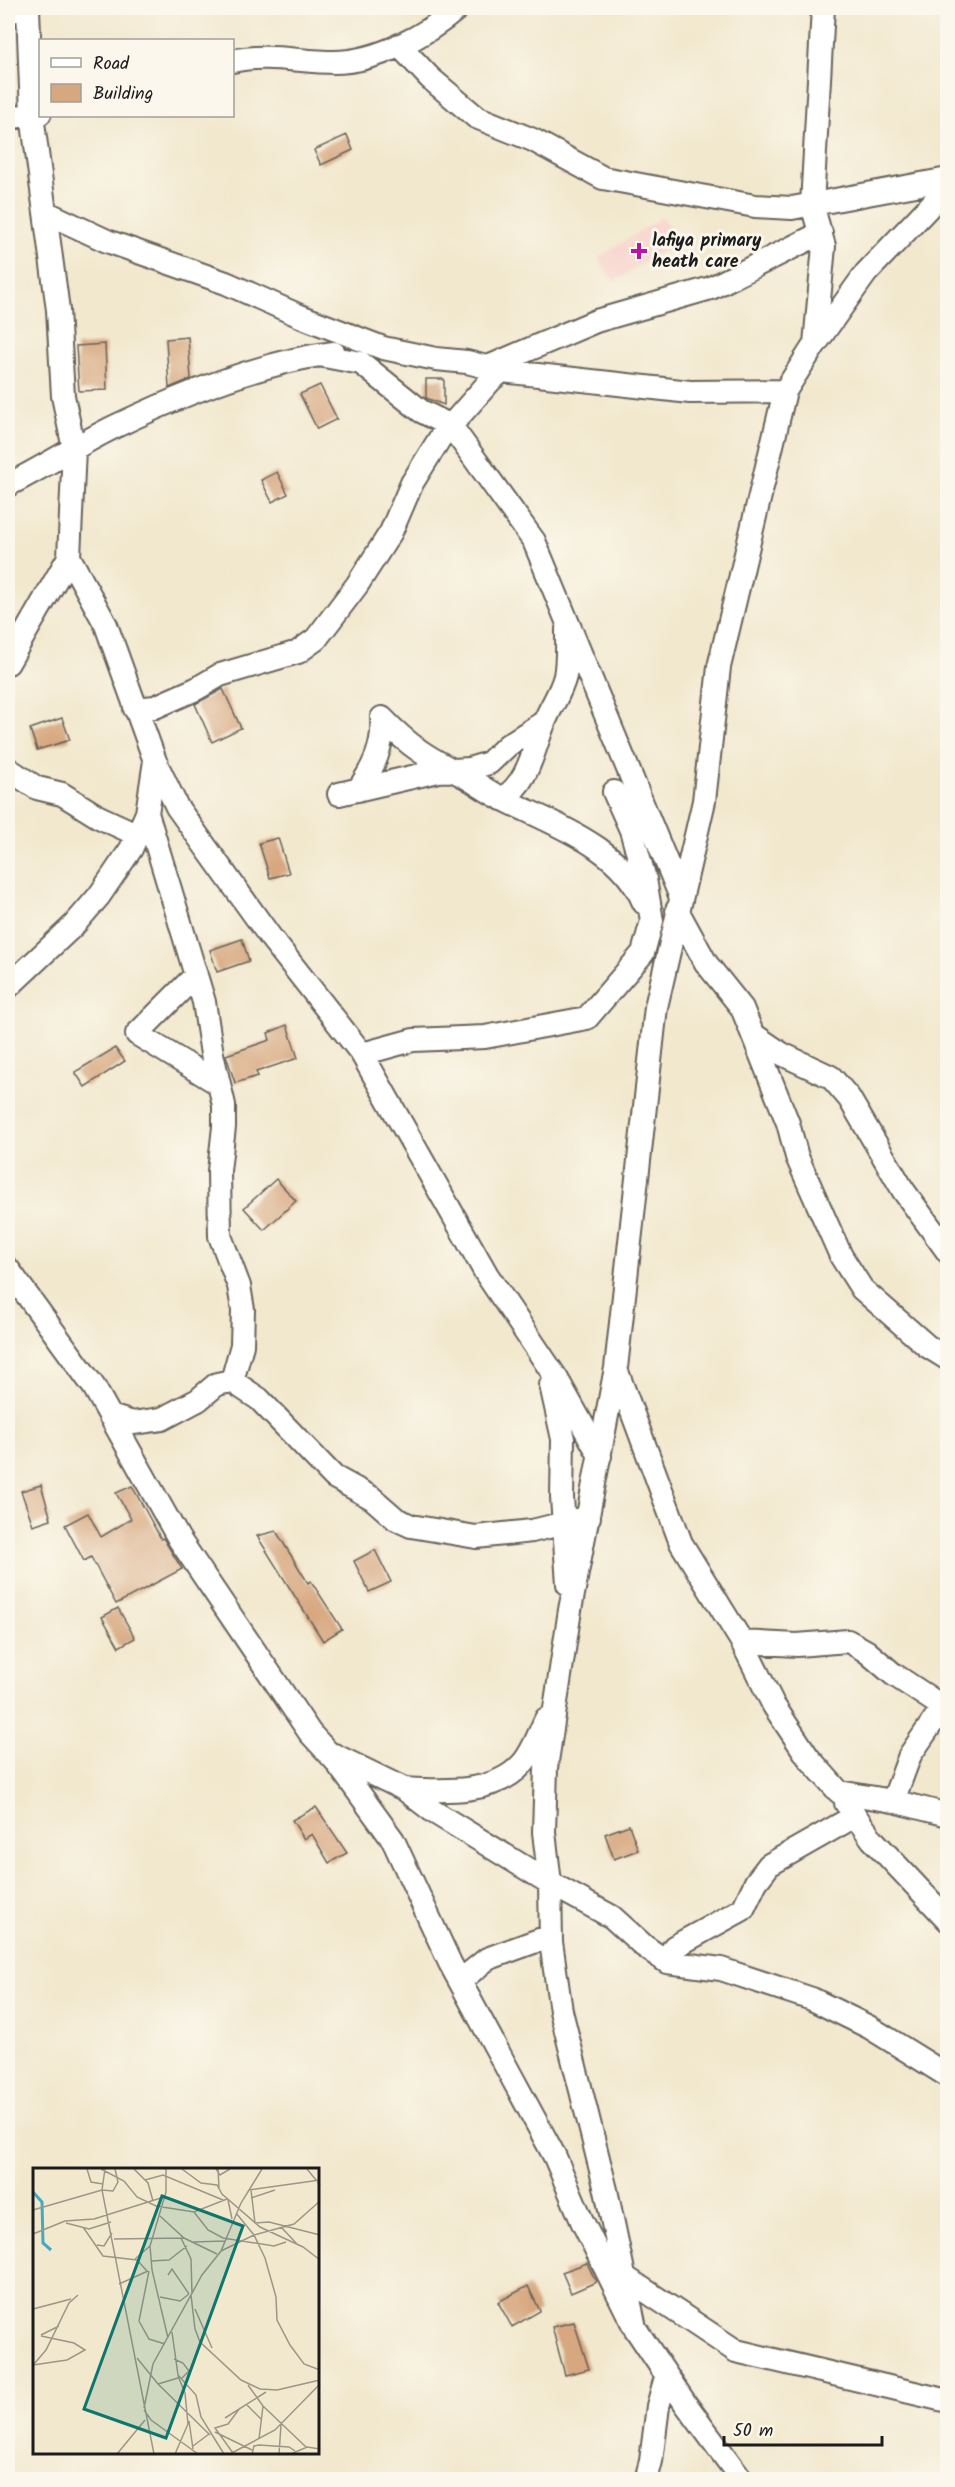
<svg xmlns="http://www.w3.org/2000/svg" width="955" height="2487" font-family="Kalam,sans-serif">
  <rect width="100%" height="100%" fill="#fbf7ec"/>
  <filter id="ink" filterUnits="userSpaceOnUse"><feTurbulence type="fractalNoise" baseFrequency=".0167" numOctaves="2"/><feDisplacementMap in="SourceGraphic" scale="12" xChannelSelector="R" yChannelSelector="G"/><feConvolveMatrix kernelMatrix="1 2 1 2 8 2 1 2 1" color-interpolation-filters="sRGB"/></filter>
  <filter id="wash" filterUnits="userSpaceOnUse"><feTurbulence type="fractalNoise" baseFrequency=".008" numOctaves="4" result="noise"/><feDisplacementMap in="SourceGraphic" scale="24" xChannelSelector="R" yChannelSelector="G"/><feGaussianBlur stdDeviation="1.35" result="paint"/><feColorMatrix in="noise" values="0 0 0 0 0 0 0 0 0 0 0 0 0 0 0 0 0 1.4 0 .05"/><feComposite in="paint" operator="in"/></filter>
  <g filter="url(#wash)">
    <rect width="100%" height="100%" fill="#f2e8ce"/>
    <path fill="#f7d0c9" d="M 662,217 L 678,241 L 614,282 L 598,258 Z"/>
    <g id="blocks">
      <path fill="#d7a77f" d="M 347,135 L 353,150 L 321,165 L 314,150 Z
        M 188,337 L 191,379 L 169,388 L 166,339 Z
        M 105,344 L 107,390 L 79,391 L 76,346 Z
        M 426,379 L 444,379 L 444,405 L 426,398 Z
        M 320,385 L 337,419 L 317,429 L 300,394 Z
        M 277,472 L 288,494 L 272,502 L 261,480 Z
        M 223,689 L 241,728 L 212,742 L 195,704 Z
        M 62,718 L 70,740 L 37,750 L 30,729 Z
        M 278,838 L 289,873 L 270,878 L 259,843 Z
        M 242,939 L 249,961 L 217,972 L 210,950 Z
        M 287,1025 L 298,1058 L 256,1072 L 258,1076 L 235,1083 L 226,1055 L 270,1040 L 268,1033 Z
        M 115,1048 L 125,1061 L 85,1087 L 75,1072 Z
        M 276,1179 L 296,1201 L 264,1230 L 244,1208 Z
        M 41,1485 L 51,1519 L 33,1525 L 21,1491 Z
        M 132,1486 L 161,1539 L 163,1538 L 182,1569 L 116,1604 L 91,1557 L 84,1561 L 65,1525 L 88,1513 L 101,1537 L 131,1519 L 116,1493 Z
        M 276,1531 L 308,1583 L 311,1581 L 342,1629 L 323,1641 L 257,1536 Z
        M 375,1550 L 391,1582 L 369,1592 L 354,1561 Z
        M 118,1608 L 135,1638 L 119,1647 L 102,1617 Z
        M 316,1807 L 347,1853 L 329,1863 L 312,1834 L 304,1839 L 292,1820 Z
        M 629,1825 L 638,1850 L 614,1859 L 605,1834 Z
        M 587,2263 L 596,2282 L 571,2293 L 562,2272 Z
        M 528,2286 L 540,2311 L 512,2327 L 498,2302 Z
        M 574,2322 L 589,2369 L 565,2375 L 552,2327 Z"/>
    </g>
  </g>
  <g filter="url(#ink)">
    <use href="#blocks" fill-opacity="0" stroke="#67635a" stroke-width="1.5"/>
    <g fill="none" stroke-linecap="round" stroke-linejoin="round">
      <g stroke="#67635a" stroke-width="26">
        <path id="street" d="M 28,8 L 32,115 L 58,310 L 63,396 L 74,449 L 69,557 L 106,625 L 155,761 L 177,807 L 271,938 L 362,1054 L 487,1275 L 557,1379 L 600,1456
          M 8,14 L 14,8
          M 399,45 L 430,78 L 476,117 L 533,140 L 603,178 L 755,206 L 792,208 L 948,179
          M 232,61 C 266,53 300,62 334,62 C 377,62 427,35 458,8
          M 8,118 L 40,113
          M 45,212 L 107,241 L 226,283 L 300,316 L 383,348 L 436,359 L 467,362 L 502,371 L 690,392 L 785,391
          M 816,343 L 866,273 L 948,187
          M 319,355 L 361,363 L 421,411 L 451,426 L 534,541 L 680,895
          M 488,367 L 596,321 L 711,288 L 821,233
          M 8,485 C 44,467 79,444 116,426 C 179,396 265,361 334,353
          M 8,663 L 69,557
          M 135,709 L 155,707 L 196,689 L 220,675 L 298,652 L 316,639 L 357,585 L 391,532 L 412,483 L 440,438 L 491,380 L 502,371
          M 382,718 C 410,747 428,758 464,776 C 477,783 489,793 503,799 C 554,825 621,846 644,903
          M 8,769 L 37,788 L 62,794 L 99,817 L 136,834
          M 358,790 C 374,767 384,746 382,718
          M 339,794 L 438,771 L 469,769 L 489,763 L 508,745 L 544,722
          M 502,799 C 529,782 533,750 544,723 C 550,707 561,693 565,676 C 568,661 567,644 567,629
          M 147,813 L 204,1002 L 212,1054 L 224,1105 L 224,1127 L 219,1171 L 220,1236 L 239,1286 L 243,1310 L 242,1345 L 232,1381
          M 677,910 L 706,963 L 742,1008 L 788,1123 L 797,1157 L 841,1256 L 862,1289 L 927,1346 L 948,1359
          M 196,975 L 137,1034 L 219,1084
          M 8,987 L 74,925 L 99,896 L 131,849 L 147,813 L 155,761
          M 754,1035 L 782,1054 L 831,1077 L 849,1098 L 903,1190 L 948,1252
          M 362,1054 L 413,1040 L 485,1037 L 587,1018 L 643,953 L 652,921 L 645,879 L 631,830 L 614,792
          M 8,1269 L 94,1387 L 179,1539 L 310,1733 L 335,1760 L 393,1840 L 450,1963 L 555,2157 L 582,2221 L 635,2328 L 685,2403 L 742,2480
          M 616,1369 L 681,1543 L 742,1642 L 774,1706 L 808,1757 L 839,1792 L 893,1801 L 948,1815
          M 551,1385 L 563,1439 L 562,1497 L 568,1584
          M 110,1416 L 133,1423 L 162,1419 L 198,1400 L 217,1384 L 232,1381 L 259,1399 L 334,1477 L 372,1498 L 396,1519 L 411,1526 L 476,1537 L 532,1531 L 589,1517
          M 742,1642 L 797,1645 L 848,1641 L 866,1651 L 893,1674 L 943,1707 L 910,1755 L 893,1801
          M 334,1755 L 404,1789 L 434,1812 L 550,1883 L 612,1917 L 644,1946 L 667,1962 L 721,1969 L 812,1999 L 869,2027 L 948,2076
          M 404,1789 C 441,1791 495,1795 522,1764 C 533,1752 539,1733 546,1719
          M 846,1803 L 872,1839 L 948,1920
          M 667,1962 L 674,1947 L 743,1909 L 756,1882 L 769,1865 L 855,1816
          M 460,1981 L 487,1959 L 550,1936
          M 622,2275 L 736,2351 L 948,2401
          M 635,2328 L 606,2190 L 561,2011 L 551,1942 L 550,1883 L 544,1832 L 546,1768 L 570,1610 L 616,1368 L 656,1007 L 704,801 L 719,667 L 785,391 L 815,344 L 824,246 L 812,205 L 823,8
          M 646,2480 L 651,2461 L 658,2406 L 666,2377"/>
      </g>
      <use href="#street" stroke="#fff" stroke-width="22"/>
    </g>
  </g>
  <path fill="#b5179e" stroke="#fbf7ec" stroke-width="2" d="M636 242h6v6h6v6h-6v6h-6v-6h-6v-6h6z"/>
  <g text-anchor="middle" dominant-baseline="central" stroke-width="6" stroke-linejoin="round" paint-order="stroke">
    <g font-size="18" font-weight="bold" fill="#1c1c1c" stroke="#fbf7ec" text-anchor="start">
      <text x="652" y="241">lafiya primary<tspan x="652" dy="21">heath care</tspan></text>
    </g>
  </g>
  <g transform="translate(33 2168)">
    <rect width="286" height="286" fill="#f2e8ce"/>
    <path fill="none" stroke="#41abc0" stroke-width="3" d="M 0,24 L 9,34 L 10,75 L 18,82"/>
    <path fill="none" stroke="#9c9687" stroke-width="1.5" d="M 54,1 L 58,14 L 70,16M 68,1 L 91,13 L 104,29 L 123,38 L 161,44 L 194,31M 72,1 L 69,22 L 121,286M 101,1 L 115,15 L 120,33M 133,1 L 133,24 L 117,78 L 119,102 L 135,170M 149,1 L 168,15 L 184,17 L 189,26 L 227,59 L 270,79 L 287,92M 183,1 L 187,7 L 197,1M 185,1 L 186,20M 274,1 L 287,17M 112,12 L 130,7 L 190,32M 216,22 L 287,12M 218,22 L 222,55 L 236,54 L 287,67M 218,30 L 242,22M 195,32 L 199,51M 0,42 L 69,22 L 80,23 L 85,14 L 82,1M 161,44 L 175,62 L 190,70 L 241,78 L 253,74M 203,45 L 221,67 L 232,90 L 243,129 L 244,152 L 257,177 L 271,196 L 287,202M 127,48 L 151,70 L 184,86M 33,55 L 56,61 L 78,54M 50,59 L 70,88 L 104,92 L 114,103M 248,59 L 264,76M 0,66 L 32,53 L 61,51 L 131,29M 148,70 L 158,91 L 159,126M 81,71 L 151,70M 160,74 L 192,73M 64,77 L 71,78 L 79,65M 188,83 L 221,67 L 261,56 L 287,33M 102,91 L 117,78M 118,93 L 136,92 L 154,78M 135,107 L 139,101 L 156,126M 86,116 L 115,103M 158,127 L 162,161 L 167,174 L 208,212 L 227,221 L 244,222M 127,129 L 147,133 L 156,126M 0,141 L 38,131M 162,141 L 179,180M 106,153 L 116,103M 106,153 L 116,171 L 132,176M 139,164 L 145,207 L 163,227 L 168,249 L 191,286M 8,167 L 26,158M 104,190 L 125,216 L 177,267M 141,191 L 150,195 L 156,203 L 149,210M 1,196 L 13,182 L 36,135 L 45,127M 0,197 L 34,192 L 52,182 L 41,175 L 8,168M 125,216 L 145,210M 215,217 L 230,238 L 273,279M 244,222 L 287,212M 213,236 L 228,251M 111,240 L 120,196 L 169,107 L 188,83 L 208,35 L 229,1M 111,242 L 118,252 L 165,286M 192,250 L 233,224M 156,253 L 160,281M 182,264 L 219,282M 226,271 L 230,238M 160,278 L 176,266M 200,285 L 182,260 L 195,256 L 207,240M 84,286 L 112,252M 142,286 L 155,256 L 152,225 L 145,208M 197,286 L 242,262 L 287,216M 219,286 L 221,278 L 226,277 L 256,279 L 262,283M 246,286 L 248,257M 258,286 L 274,279 L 287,281"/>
    <path fill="#0f766e" fill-opacity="0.15" stroke="#0f766e" stroke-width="3" d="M 129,28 L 210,58 L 133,270 L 51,241 Z"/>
    <rect width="286" height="286" fill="none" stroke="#1c1c1c" stroke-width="3"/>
  </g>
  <rect width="955" height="2487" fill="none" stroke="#fbf7ec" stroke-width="30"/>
  <rect x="39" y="39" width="195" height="78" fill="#fbf7ec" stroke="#a29f99" stroke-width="1.5"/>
  <rect x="51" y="58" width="30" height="9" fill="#ffffff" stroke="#a29f99" stroke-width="1.5"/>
  <text x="93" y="69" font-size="18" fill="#1c1c1c">Road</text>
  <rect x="51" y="84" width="30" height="18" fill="#d7a77f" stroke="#a29f99" stroke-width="1.5"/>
  <text x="93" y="99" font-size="18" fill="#1c1c1c">Building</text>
  <path d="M724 2436v9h158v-9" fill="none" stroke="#1c1c1c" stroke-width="3"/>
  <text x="733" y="2436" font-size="18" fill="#1c1c1c" stroke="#fbf7ec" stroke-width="4.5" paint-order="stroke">50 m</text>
</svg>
